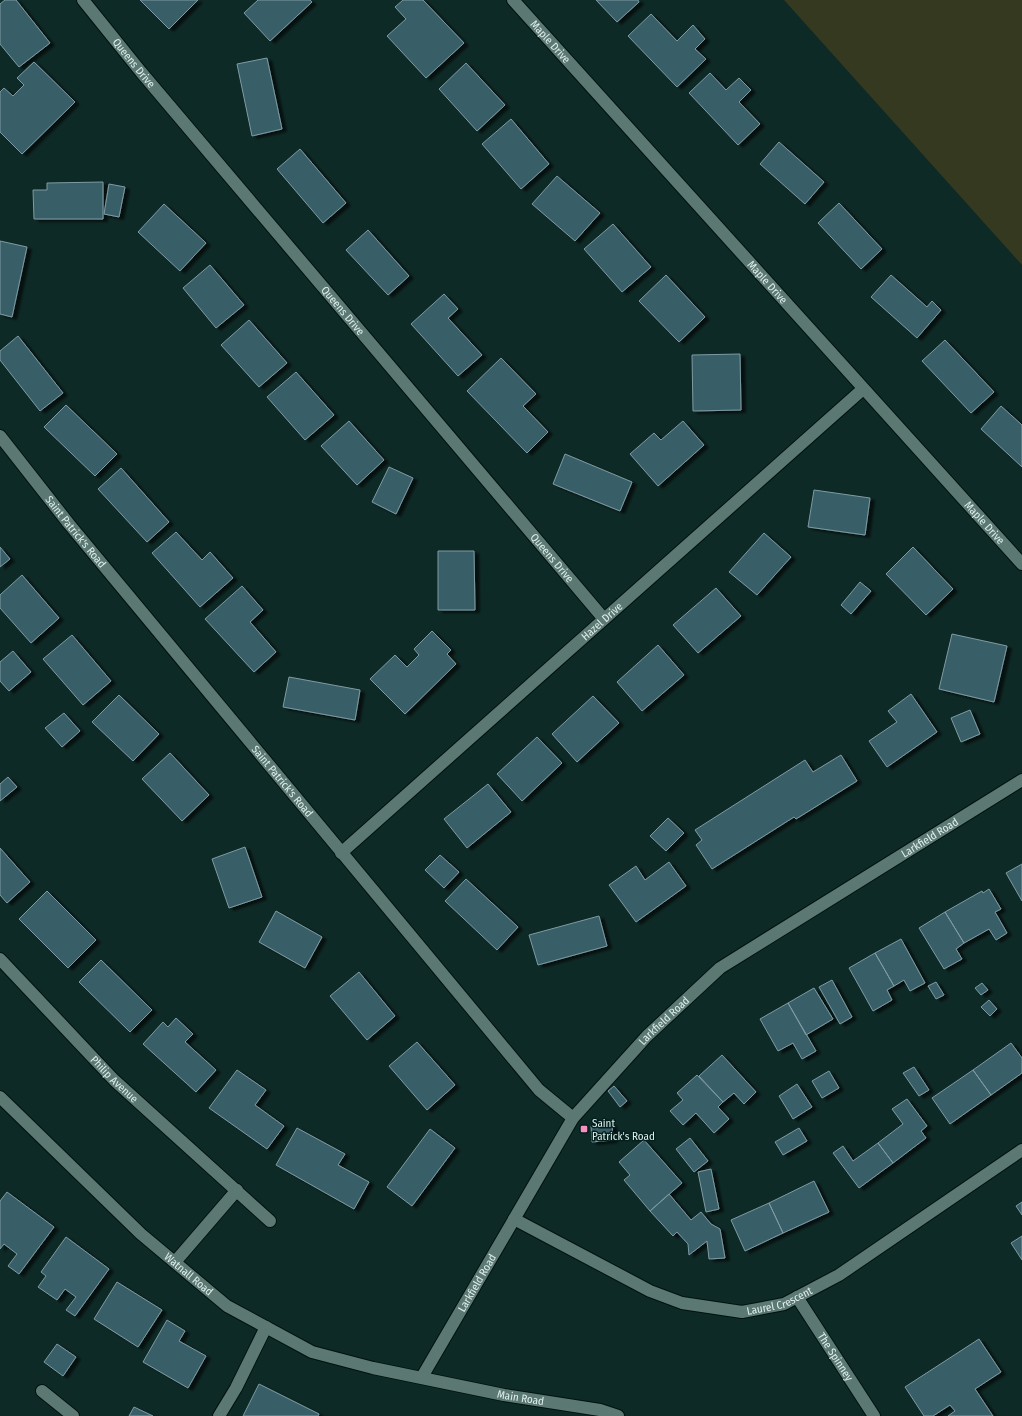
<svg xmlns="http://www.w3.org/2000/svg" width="1022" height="1416" font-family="'Fira Sans Condensed',sans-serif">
  <defs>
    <filter id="shadow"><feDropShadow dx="4.5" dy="2.5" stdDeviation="1" flood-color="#0009"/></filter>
  </defs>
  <rect width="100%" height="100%" fill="#0e2a26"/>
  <path fill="#353920" d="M 784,0 L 1022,0 L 1022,265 Z"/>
  <path fill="#385e68" stroke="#7e9ba3" filter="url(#shadow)" d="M 5,0 L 16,0 L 50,43 L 19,67 L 0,44 L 0,4 Z
    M 140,0 L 198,0 L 169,29 Z
    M 258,0 L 310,0 L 312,2 L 270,41 L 244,13 Z
    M 403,0 L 423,0 L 464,43 L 426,78 L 387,36 L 406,19 L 395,7 Z
    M 596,0 L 638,0 L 639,2 L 617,22 Z
    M 651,14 L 677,41 L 693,25 L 705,39 L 695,49 L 706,59 L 677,87 L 628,36 Z
    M 267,58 L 282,129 L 252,136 L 237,64 Z
    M 34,62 L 75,102 L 22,154 L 0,132 L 0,92 L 4,88 L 13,96 L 24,85 L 17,78 Z
    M 466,63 L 505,105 L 477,131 L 439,89 Z
    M 710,73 L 726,90 L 739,78 L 751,90 L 739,102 L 760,124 L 738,145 L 689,93 Z
    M 511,119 L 549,164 L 521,189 L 482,144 Z
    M 779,142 L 824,182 L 805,204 L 760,164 Z
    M 300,149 L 346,203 L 323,223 L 277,169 Z
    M 557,176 L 600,213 L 575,241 L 532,204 Z
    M 103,182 L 103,219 L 34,219 L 33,190 L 47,190 L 47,183 Z
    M 109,184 L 125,187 L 119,217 L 104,214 Z
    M 839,203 L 882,249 L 861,269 L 818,223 Z
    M 164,204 L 206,243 L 180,271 L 138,232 Z
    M 613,224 L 651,267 L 622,292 L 584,249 Z
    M 368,230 L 409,276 L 388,295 L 346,250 Z
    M 0,241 L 27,247 L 12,317 L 0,314 Z
    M 210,265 L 244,305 L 216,328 L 183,288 Z
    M 666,275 L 705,317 L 679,342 L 639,301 Z
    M 891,275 L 927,307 L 932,301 L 941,310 L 917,338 L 871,297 Z
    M 444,294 L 458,309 L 448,318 L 482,355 L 458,376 L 411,324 Z
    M 249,320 L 287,363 L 259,387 L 221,345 Z
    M 18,336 L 63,393 L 40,411 L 0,360 L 0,351 Z
    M 945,340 L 994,392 L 971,413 L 922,361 Z
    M 740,354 L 741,410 L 693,411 L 692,355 Z
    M 501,358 L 536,394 L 523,406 L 548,432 L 527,453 L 467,391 Z
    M 296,372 L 334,415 L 305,440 L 267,397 Z
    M 66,405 L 117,454 L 95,476 L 44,427 Z
    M 1001,406 L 1022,425 L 1022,467 L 981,429 Z
    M 349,421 L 384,460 L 357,485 L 321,446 Z
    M 683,421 L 704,445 L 658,486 L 630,454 L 654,433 L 661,440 Z
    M 565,454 L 632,482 L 620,511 L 553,484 Z
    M 389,467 L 413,478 L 396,514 L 372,502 Z
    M 121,468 L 169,522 L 147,542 L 98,489 Z
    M 814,490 L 870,498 L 865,535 L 808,527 Z
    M 176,532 L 202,560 L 210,552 L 233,578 L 200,607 L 152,553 Z
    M 764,533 L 791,557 L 757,595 L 729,572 Z
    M 0,547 L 10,559 L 0,567 Z
    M 913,547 L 953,589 L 926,615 L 886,574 Z
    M 438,551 L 474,551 L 475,610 L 438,610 Z
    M 22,575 L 59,618 L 31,643 L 0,608 L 0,595 Z
    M 860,582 L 871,591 L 851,614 L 841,605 Z
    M 242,586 L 263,610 L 250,622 L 276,652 L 254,672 L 205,619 Z
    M 716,588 L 741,616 L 698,653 L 673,625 Z
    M 432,631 L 451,650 L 447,654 L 456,664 L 405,714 L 370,679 L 395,655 L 407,667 L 419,655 L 414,649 Z
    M 952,634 L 1007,646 L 994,702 L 939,689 Z
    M 72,635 L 111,681 L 83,705 L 43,659 Z
    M 658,645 L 684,675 L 642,711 L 617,682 Z
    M 13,651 L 31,672 L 9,691 L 0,681 L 0,662 Z
    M 289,677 L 360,690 L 355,720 L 283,707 Z
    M 911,694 L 937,732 L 887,767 L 869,741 L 897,722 L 888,711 Z
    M 119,695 L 159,734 L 133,761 L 92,722 Z
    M 593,696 L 619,723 L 577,762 L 552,734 Z
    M 970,710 L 980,734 L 961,742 L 951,718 Z
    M 64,713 L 80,731 L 62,747 L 45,728 Z
    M 537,737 L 562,763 L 522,801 L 497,774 Z
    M 170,753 L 209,795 L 182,821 L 142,779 Z
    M 841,755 L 857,781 L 796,819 L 794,817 L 712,869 L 696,845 L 702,840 L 695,830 L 805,760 L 813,772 Z
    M 8,777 L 17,787 L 0,801 L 0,784 Z
    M 488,784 L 511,812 L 467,848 L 444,819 Z
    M 668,818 L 684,833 L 666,851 L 650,836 Z
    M 245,847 L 262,897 L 229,908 L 212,859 Z
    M 0,848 L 30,882 L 7,903 L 0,895 Z
    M 440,855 L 459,872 L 444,888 L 425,870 Z
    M 669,862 L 686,886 L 636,922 L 609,885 L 636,866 L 645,880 Z
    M 1022,864 L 1022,901 L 1006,873 Z
    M 466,879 L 518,927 L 497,950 L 445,901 Z
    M 989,889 L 1001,909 L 995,912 L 1007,933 L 996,940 L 989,929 L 964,943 L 945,912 L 982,891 L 983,893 Z
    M 47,891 L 96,940 L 68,968 L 19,919 Z
    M 276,911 L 322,937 L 305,968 L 259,942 Z
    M 945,912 L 964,943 L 956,949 L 962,959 L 944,969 L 919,928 Z
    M 599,916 L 607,946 L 538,965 L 529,935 Z
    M 901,939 L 925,983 L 910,991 L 904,980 L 894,986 L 875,953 Z
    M 875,953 L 894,986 L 887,990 L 892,1000 L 873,1011 L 849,968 Z
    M 101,960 L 152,1010 L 130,1032 L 79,982 Z
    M 359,972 L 395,1016 L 367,1040 L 330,996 Z
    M 832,980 L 852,1017 L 840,1024 L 819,987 Z
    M 936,982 L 944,995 L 936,999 L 928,986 Z
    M 982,983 L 988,990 L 981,995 L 975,988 Z
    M 814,988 L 833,1019 L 806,1035 L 788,1003 Z
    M 989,1000 L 997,1009 L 990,1016 L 981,1007 Z
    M 788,1003 L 816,1051 L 802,1059 L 793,1043 L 778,1051 L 760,1019 Z
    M 176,1018 L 193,1034 L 185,1042 L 216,1070 L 196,1092 L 143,1044 L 163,1022 L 168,1027 Z
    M 417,1042 L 455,1085 L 427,1110 L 389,1066 Z
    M 1011,1043 L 1022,1058 L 1022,1073 L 991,1095 L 973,1070 Z
    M 722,1055 L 756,1092 L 744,1104 L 734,1093 L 723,1102 L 699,1076 Z
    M 914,1067 L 929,1090 L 919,1096 L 903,1073 Z
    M 237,1070 L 266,1090 L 255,1105 L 284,1126 L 267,1149 L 209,1108 Z
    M 973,1070 L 991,1095 L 950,1124 L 932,1098 Z
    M 829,1071 L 839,1088 L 822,1098 L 812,1081 Z
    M 697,1075 L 723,1102 L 718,1107 L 729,1119 L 714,1133 L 696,1113 L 683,1125 L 670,1111 L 683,1100 L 677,1093 Z
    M 797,1084 L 812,1107 L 793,1119 L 779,1096 Z
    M 614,1086 L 627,1101 L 620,1107 L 608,1091 Z
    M 907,1099 L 927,1126 L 921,1131 L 926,1138 L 893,1163 L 878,1143 L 903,1124 L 892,1109 Z
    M 612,1124 L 613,1140 L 592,1142 L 591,1126 Z
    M 297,1128 L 345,1154 L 338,1165 L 369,1182 L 354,1209 L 276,1165 Z
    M 799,1128 L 807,1141 L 783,1155 L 775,1142 Z
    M 430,1129 L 455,1148 L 412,1206 L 387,1187 Z
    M 690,1138 L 708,1161 L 694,1172 L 676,1149 Z
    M 644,1140 L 682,1183 L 650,1211 L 624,1180 L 630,1175 L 619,1162 Z
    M 878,1143 L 893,1163 L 859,1188 L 833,1153 L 843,1146 L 853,1161 Z
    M 711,1169 L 719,1209 L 706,1212 L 698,1172 Z
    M 814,1181 L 829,1212 L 783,1233 L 769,1203 Z
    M 7,1192 L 54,1227 L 19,1274 L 8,1266 L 17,1254 L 4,1244 L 0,1249 L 0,1201 Z
    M 669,1194 L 691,1220 L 701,1212 L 711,1224 L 720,1229 L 725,1258 L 709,1259 L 707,1241 L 689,1255 L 688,1244 L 677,1232 L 673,1236 L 650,1211 Z
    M 1022,1202 L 1022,1215 L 1016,1206 Z
    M 769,1203 L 783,1233 L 745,1251 L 731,1220 Z
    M 1022,1236 L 1022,1260 L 1011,1243 Z
    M 66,1237 L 109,1269 L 75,1316 L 66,1310 L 76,1297 L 65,1289 L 57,1300 L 38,1287 L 46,1276 L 41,1272 Z
    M 117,1282 L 162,1310 L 138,1347 L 94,1319 Z
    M 167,1320 L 185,1331 L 179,1341 L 206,1356 L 188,1388 L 143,1362 Z
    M 979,1339 L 1001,1372 L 975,1389 L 993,1416 L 948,1416 L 955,1411 L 950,1405 L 933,1416 L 924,1416 L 905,1387 Z
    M 57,1344 L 76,1357 L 63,1376 L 44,1362 Z
    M 259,1384 L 319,1414 L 318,1416 L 243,1416 Z
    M 134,1407 L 153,1416 L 129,1416 Z"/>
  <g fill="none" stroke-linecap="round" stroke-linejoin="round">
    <g stroke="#00120f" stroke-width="14">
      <g id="lane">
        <path id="s1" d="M 797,1297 L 874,1416"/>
        <path d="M 42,1391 L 73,1416"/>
      </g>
    </g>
    <g stroke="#00120f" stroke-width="14">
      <g id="street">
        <path id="s2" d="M 83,0 L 141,72 L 604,619"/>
        <path id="s3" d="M 513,0 L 1022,564"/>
        <path id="s4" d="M 0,436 L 69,524 L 539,1090 L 573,1118"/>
        <path id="s5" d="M 341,853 L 863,389"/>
        <path id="s6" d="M 0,959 L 114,1080 L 270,1221"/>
        <path id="s7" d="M 514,1219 L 650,1291 L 682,1303 L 742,1312 L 784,1304 L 839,1275 L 1022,1150"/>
        <path d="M 175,1262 L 237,1190"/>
        <path id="s8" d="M 422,1377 L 573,1118 L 647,1036 L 720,968 L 1022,780"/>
        <path d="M 219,1416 L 236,1388 L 266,1327"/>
      </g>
    </g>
    <g stroke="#00120f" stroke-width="14">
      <g id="secondary">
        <path id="s9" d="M 0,1097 L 141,1234 L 227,1306 L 312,1352 L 373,1368 L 504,1395 L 600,1410 L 618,1416"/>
      </g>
    </g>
    <use href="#lane" stroke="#5b7873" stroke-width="12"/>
    <use href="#street" stroke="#5b7873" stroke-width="12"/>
    <use href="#secondary" stroke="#5b7873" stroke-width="12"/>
  </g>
  <rect fill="#fb8fc4" stroke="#04201d" stroke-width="1.5" x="580" y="1125" width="8" height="8" rx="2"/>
  <g text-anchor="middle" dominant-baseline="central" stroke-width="3" stroke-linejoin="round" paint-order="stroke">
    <g font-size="11" fill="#deeeeb" stroke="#04201d">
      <text stroke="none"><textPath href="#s3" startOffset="56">Maple Drive</textPath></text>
      <text stroke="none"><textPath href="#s2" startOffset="81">Queens Drive</textPath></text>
      <text stroke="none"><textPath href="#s3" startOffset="380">Maple Drive</textPath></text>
      <text stroke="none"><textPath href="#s2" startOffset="405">Queens Drive</textPath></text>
      <text stroke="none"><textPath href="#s3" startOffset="704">Maple Drive</textPath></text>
      <text stroke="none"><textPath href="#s4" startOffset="122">Saint Patrick's Road</textPath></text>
      <text stroke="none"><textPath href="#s2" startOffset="729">Queens Drive</textPath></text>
      <text stroke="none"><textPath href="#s5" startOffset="349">Hazel Drive</textPath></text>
      <text stroke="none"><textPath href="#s4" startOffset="446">Saint Patrick's Road</textPath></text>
      <text stroke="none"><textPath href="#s8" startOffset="757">Larkfield Road</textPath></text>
      <text stroke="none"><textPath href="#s8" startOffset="433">Larkfield Road</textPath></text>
      <text stroke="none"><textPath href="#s6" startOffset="166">Philip Avenue</textPath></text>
      <text stroke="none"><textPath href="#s9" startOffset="259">Watnall Road</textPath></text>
      <text stroke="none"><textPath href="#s8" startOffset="109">Larkfield Road</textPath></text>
      <text stroke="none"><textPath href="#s7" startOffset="288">Laurel Crescent</textPath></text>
      <text stroke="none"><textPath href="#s1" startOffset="71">The Spinney</textPath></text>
      <text stroke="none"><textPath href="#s9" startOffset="619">Main Road</textPath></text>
    </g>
    <g font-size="11" fill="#deeeeb" stroke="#04201d" text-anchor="start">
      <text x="592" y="1123">Saint<tspan x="592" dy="13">Patrick's Road</tspan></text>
    </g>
  </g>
</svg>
